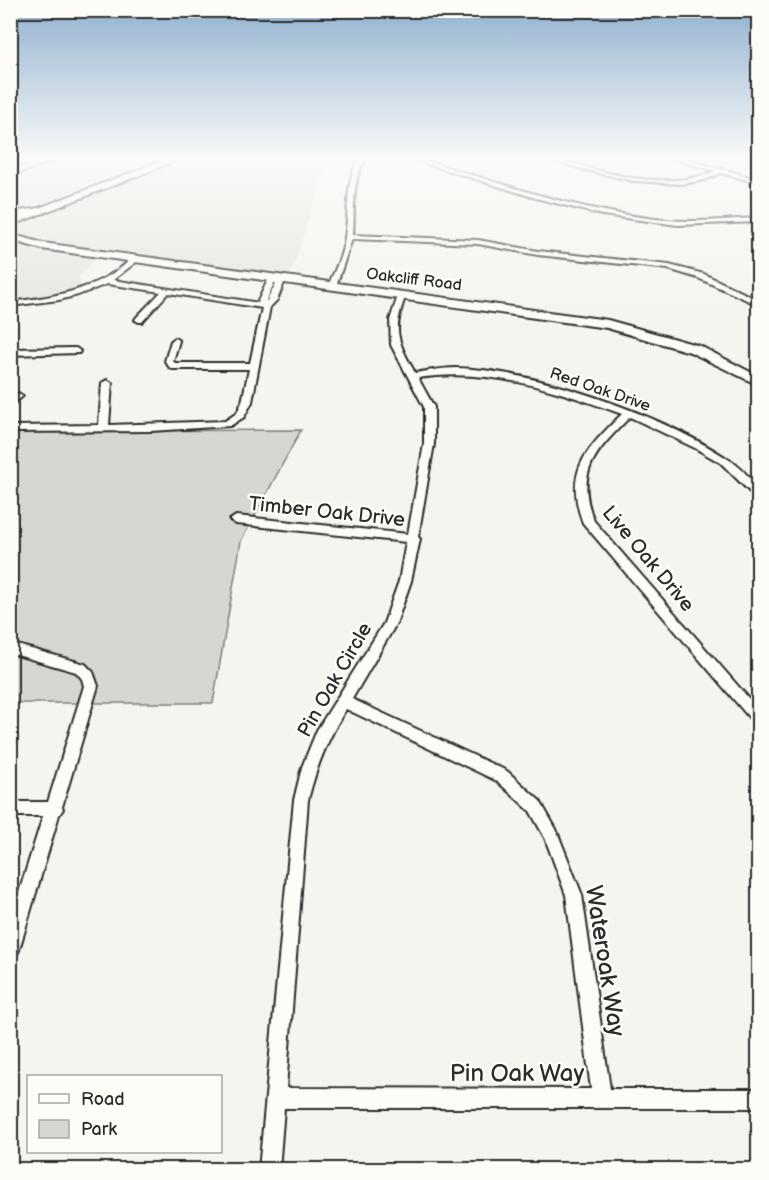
<svg xmlns="http://www.w3.org/2000/svg" width="769" height="1180" font-family="'Balsamiq Sans',sans-serif">
  <rect width="100%" height="100%" fill="#f5f4ef"/>
  <filter id="ink" filterUnits="userSpaceOnUse"><feTurbulence type="fractalNoise" baseFrequency=".0167" numOctaves="2"/><feDisplacementMap in="SourceGraphic" scale="12" xChannelSelector="R" yChannelSelector="G"/><feConvolveMatrix kernelMatrix="1 2 1 2 8 2 1 2 1" color-interpolation-filters="sRGB"/></filter>
  <g filter="url(#ink)">
    <path fill="#e6e5e0" d="M 58,158 L 332,158 L 317,192 L 290,277 L 99,253 L 79,277 L 81,294 L 11,300 L 10,173 Z"/>
    <path fill="#d7d6d2" stroke="#81807e" stroke-width="1.5" d="M 301,430 L 241,541 L 213,703 L 11,703 L 11,431 Z"/>
    <g fill="none" stroke-linecap="round" stroke-linejoin="round">
      <g stroke="#2b2b2b" stroke-width="4">
        <path id="street" d="M 360,158 L 366,158 C 351,180 355,210 353,235 L 478,240 L 538,251 L 669,265 L 704,274 L 758,300 L 758,305 L 698,278 L 668,269 L 538,255 L 478,244 L 352,239 L 336,286 L 329,288 L 328,286 C 335,270 343,254 345,237 C 350,210 344,181 360,158 Z
          M 408,158 L 418,158 C 499,183 581,212 666,220 C 697,223 728,219 758,218 L 758,222 L 678,225 L 602,215 L 536,198 Z
          M 544,158 L 554,158 C 604,173 664,192 715,171 L 670,158 L 680,158 L 758,179 L 758,183 L 721,173 L 705,180 L 682,184 L 634,181 L 585,170 Z
          M 127,258 L 133,258 L 136,262 L 113,280 L 259,303 L 258,301 L 268,280 L 281,277 L 284,283 L 277,300 L 270,307 L 252,402 L 244,417 L 230,426 L 151,431 L 10,432 L 10,426 L 99,425 L 102,383 L 107,380 L 112,383 L 109,425 L 225,421 L 237,413 L 242,402 L 249,369 L 173,369 L 170,368 L 165,361 L 171,341 L 175,338 L 179,341 L 173,361 L 175,363 L 250,363 L 262,308 L 168,293 L 142,322 L 139,322 L 135,320 L 136,318 L 161,292 L 107,284 L 78,295 L 59,300 L 10,306 L 10,302 C 54,297 94,291 128,262 ZM 274,283 L 276,283 L 267,301 L 266,301 Z
          M 399,293 L 406,295 C 392,331 397,340 415,373 C 428,371 442,368 456,368 C 535,370 662,415 728,459 C 740,466 749,477 758,487 L 758,497 L 754,496 L 721,463 L 695,448 L 630,417 C 596,451 574,472 594,521 L 758,709 L 758,724 L 753,722 L 583,523 C 563,471 587,449 622,414 C 556,390 489,367 418,378 L 434,407 L 434,444 L 418,537 L 420,539 L 411,581 L 396,624 L 352,699 L 507,771 L 540,801 L 556,829 L 582,895 L 610,1089 L 758,1089 L 758,1108 L 284,1108 L 279,1170 L 259,1170 L 294,800 L 302,767 L 317,730 L 384,623 L 399,581 L 406,542 L 236,524 L 230,520 L 236,516 L 408,534 L 424,444 L 424,407 L 391,345 L 390,320 ZM 346,709 L 497,781 L 530,811 L 545,838 L 566,895 L 591,1089 L 286,1088 L 308,800 C 317,765 327,740 346,709 Z
          M 76,348 L 80,351 L 79,353 L 10,355 L 10,349 Z
          M 18,393 L 23,396 L 10,407 L 10,398 Z
          M 10,643 L 85,664 L 93,672 L 98,686 L 62,807 L 63,809 L 59,815 L 19,950 L 16,956 L 10,958 L 10,921 L 43,816 L 10,816 L 10,802 L 48,802 L 84,686 L 82,679 L 76,672 L 10,653 Z"/>
      </g>
      <g stroke="#2b2b2b" stroke-width="4">
        <path id="secondary" d="M 49,158 L 62,158 L 10,176 L 10,170 Z
          M 41,208 L 46,211 L 44,213 L 10,218 L 10,212 Z
          M 10,234 L 43,243 L 608,320 L 700,346 L 758,376 L 758,385 L 690,352 L 607,328 L 42,249 L 10,240 Z"/>
      </g>
      <g stroke="#2b2b2b" stroke-width="4">
        <path id="primary" d="M 169,158 L 183,158 L 10,226 L 10,219 Z"/>
      </g>
      <use href="#street" fill="#fdfcf7" fill-rule="evenodd"/>
      <use href="#secondary" fill="#fdfcf7" fill-rule="evenodd"/>
      <use href="#primary" fill="#fdfcf7" fill-rule="evenodd"/>
    </g>
  </g>
  <linearGradient id="sky" x2="0" y2="1"><stop stop-color="#90b1cf"/><stop offset="0.49" stop-color="#fafaf8"/><stop offset="1" stop-color="#fafaf8" stop-opacity="0"/></linearGradient>
  <rect width="769" height="323" fill="url(#sky)"/>
  <g text-anchor="middle" dominant-baseline="central" stroke-width="5" stroke-linejoin="round" paint-order="stroke">
    <g font-size="16" fill="#2b2b2b" stroke="#fdfcf7">
      <text transform="translate(414 280) rotate(7)">Oakcliff Road</text>
      <text transform="translate(600 390) rotate(19)">Red Oak Drive</text>
    </g>
    <g font-size="20" fill="#2b2b2b" stroke="#fdfcf7">
      <text transform="translate(327 512) rotate(6)">Timber Oak Drive</text>
      <text transform="translate(648 559) rotate(50)">Live Oak Drive</text>
      <text transform="translate(335 680) rotate(-60)">Pin Oak Circle</text>
    </g>
    <g font-size="24" fill="#2b2b2b" stroke="#fdfcf7">
      <text transform="translate(605 961) rotate(81)">Wateroak Way</text>
      <text x="517" y="1073">Pin Oak Way</text>
    </g>
  </g>
  <rect width="769" height="1180" fill="none" stroke="#fdfcf7" stroke-width="36"/>
  <rect x="18" y="18" width="733" height="1144" fill="none" stroke="#2b2b2b" stroke-width="2" filter="url(#ink)"/>
  <rect x="27" y="1075" width="195" height="78" fill="#fdfcf7" stroke="#a9a8a5" stroke-width="1.5"/>
  <rect x="39" y="1094" width="30" height="9" fill="#fdfcf7" stroke="#a9a8a5" stroke-width="1.5"/>
  <text x="81" y="1105" font-size="18" fill="#2b2b2b">Road</text>
  <rect x="39" y="1120" width="30" height="18" fill="#d7d6d2" stroke="#a9a8a5" stroke-width="1.5"/>
  <text x="81" y="1135" font-size="18" fill="#2b2b2b">Park</text>
</svg>
